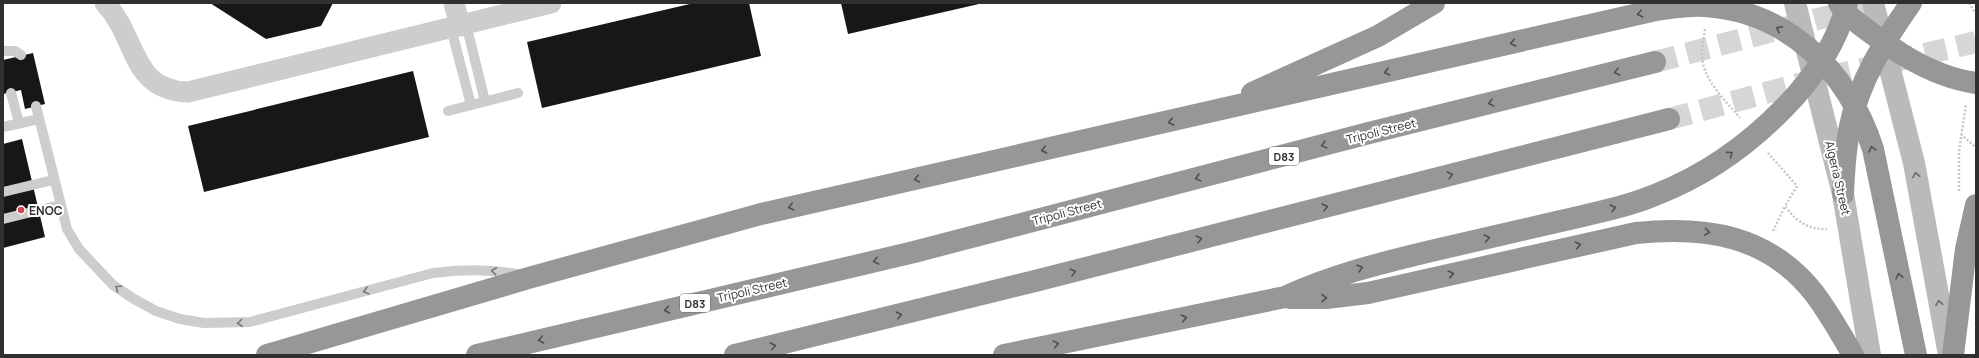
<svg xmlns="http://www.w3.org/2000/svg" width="1979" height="358" font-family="Manrope,sans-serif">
  <rect width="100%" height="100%" fill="#fff"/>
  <path fill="#171717" d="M 210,3 L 333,3 L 321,26 L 266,39 Z
    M 694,3 L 749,3 L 761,56 L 542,108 L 527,42 Z
    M 841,3 L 979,3 L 979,4 L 848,34 Z
    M 33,53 L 45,104 L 25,109 L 21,90 L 3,94 L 3,60 Z
    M 413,71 L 429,137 L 204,192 L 188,126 Z
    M 22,139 L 45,237 L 3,248 L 3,144 Z"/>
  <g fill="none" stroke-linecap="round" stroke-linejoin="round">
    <path stroke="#d6d6d6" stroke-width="22" stroke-dasharray="22 11" stroke-linecap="butt" d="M 1655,62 L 1879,3
      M 1669,119 L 1806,82 L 1976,42"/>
    <path stroke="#c7c7c7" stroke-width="2.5" stroke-dasharray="2 2" stroke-linecap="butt" d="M 1969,3 L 1976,14
      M 1705,29 C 1704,39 1701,48 1702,57 C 1704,81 1725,100 1740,118
      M 1961,134 L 1976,148
      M 1768,153 L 1797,186 L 1785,206 C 1796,221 1808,230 1827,229
      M 1959,191 L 1959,152 L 1966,104
      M 1773,231 L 1785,206"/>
    <path stroke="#cdcdcd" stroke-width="10" d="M 466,24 L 485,101
      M 451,28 L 471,105
      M 3,51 L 15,51 L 21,55
      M 11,93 L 19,123
      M 36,106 L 67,229 L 79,249 L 113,285 L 134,299 L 156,311 L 180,319 L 204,323 L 250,322 L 433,273 C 463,269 492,269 522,275
      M 448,111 L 518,93
      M 3,127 L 39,119
      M 3,192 L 53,180
      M 3,219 L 60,205"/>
    <path stroke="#cdcdcd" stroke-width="21" d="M 105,3 C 138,38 130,90 188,92 L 551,3
      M 454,3 L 460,26"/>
    <path stroke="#bababa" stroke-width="22" d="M 1795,3 L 1843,194 L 1870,355
      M 1873,3 L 1914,163 L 1949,355"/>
    <path stroke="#979797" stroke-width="22" d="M 1839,3 L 1845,13 C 1883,43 1926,76 1976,83
      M 1252,93 L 1378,36 L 1434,3
      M 1843,194 C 1844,171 1845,149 1850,126 C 1859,81 1885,40 1911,3
      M 1290,298 L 1326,298 L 1368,293 L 1636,233 C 1706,226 1768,235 1814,293 C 1829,313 1841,334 1853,355
      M 267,355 L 532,277 L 761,214 L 1656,10 C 1672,8 1688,5 1704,6 C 1789,11 1848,72 1873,149 L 1916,355
      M 477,355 L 914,252 L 1369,133 L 1655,62
      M 735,355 L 1035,281 L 1669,119
      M 1004,355 L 1285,297 C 1332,275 1381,263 1431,251 C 1476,241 1520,230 1565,220 C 1595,213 1626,207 1655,195 C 1704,176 1748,145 1784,108 C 1812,80 1838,42 1847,3
      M 1953,355 L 1966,249 L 1976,205"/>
  </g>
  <defs><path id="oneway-chevron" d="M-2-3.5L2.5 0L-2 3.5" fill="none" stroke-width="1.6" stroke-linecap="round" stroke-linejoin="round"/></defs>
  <g stroke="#4f4f4f">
    <use href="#oneway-chevron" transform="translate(1640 14) rotate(167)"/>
    <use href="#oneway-chevron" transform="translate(1779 29) rotate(-153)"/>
    <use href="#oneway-chevron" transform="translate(1513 43) rotate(167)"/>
    <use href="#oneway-chevron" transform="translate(1387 72) rotate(167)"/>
    <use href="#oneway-chevron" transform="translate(1617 72) rotate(166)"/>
    <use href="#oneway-chevron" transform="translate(1491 103) rotate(166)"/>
    <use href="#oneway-chevron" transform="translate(1171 122) rotate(167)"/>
    <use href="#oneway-chevron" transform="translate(1324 145) rotate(165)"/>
    <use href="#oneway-chevron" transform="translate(1872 149) rotate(-105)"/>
    <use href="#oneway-chevron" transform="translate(1044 150) rotate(167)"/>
    <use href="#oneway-chevron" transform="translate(1730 154) rotate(-36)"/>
    <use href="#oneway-chevron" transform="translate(1450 175) rotate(-14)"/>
    <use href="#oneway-chevron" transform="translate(1198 178) rotate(165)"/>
    <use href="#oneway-chevron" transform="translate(917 179) rotate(167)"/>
    <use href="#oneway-chevron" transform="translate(791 207) rotate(167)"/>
    <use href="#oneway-chevron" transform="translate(1325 207) rotate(-14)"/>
    <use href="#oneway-chevron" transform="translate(1613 208) rotate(-14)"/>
    <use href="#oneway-chevron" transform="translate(1707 232) rotate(8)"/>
    <use href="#oneway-chevron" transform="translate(1487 238) rotate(-13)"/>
    <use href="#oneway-chevron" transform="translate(1199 239) rotate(-14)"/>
    <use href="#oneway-chevron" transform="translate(1578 245) rotate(-13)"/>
    <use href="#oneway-chevron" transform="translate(876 261) rotate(167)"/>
    <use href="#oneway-chevron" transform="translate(1360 268) rotate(-16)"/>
    <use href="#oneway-chevron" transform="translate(1073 272) rotate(-14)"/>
    <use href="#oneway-chevron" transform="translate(1451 274) rotate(-13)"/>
    <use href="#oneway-chevron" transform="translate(1899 276) rotate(-102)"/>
    <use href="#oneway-chevron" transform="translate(1324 298) rotate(-2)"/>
    <use href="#oneway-chevron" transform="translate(667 310) rotate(167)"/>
    <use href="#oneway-chevron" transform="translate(899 315) rotate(-14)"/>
    <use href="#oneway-chevron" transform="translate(1184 318) rotate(-12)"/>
    <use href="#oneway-chevron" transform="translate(541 340) rotate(167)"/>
    <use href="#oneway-chevron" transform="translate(1056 344) rotate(-12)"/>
    <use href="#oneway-chevron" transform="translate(773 346) rotate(-14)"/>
  </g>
  <g stroke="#6e6e6e">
    <use href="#oneway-chevron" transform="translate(1916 175) rotate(-100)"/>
    <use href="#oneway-chevron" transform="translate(1939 303) rotate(-100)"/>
  </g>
  <g stroke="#777">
    <use href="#oneway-chevron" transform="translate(494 271) rotate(-174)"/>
    <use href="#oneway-chevron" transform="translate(118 288) rotate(-145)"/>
    <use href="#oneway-chevron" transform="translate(366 291) rotate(165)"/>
    <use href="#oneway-chevron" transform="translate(240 323) rotate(175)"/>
  </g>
  <circle fill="#d54350" stroke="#fff" stroke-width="1.5" cx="21" cy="210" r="4"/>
  <g text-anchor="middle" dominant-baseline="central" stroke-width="4" stroke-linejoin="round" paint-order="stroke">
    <g fill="#fff" stroke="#6e6e6e" stroke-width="1">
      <rect x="1269" y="147" width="30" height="18" rx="3"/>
      <rect x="680" y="294" width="30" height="18" rx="3"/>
    </g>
    <g font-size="11" font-weight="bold" fill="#303030">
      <text x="1284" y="156">D83</text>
      <text x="695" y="303">D83</text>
    </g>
    <g font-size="12" fill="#303030" stroke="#fff">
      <text transform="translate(1381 131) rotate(-14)">Tripoli Street</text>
      <text transform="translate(1838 178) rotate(77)">Algeria Street</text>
      <text transform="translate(1067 212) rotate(-15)">Tripoli Street</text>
      <text transform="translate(752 290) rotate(-13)">Tripoli Street</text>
    </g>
    <g font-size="12" font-weight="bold" fill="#303030" stroke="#fff" text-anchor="start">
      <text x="29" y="210">ENOC</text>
    </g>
  </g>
  <rect width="1979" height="358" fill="none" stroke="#303030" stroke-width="8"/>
</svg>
